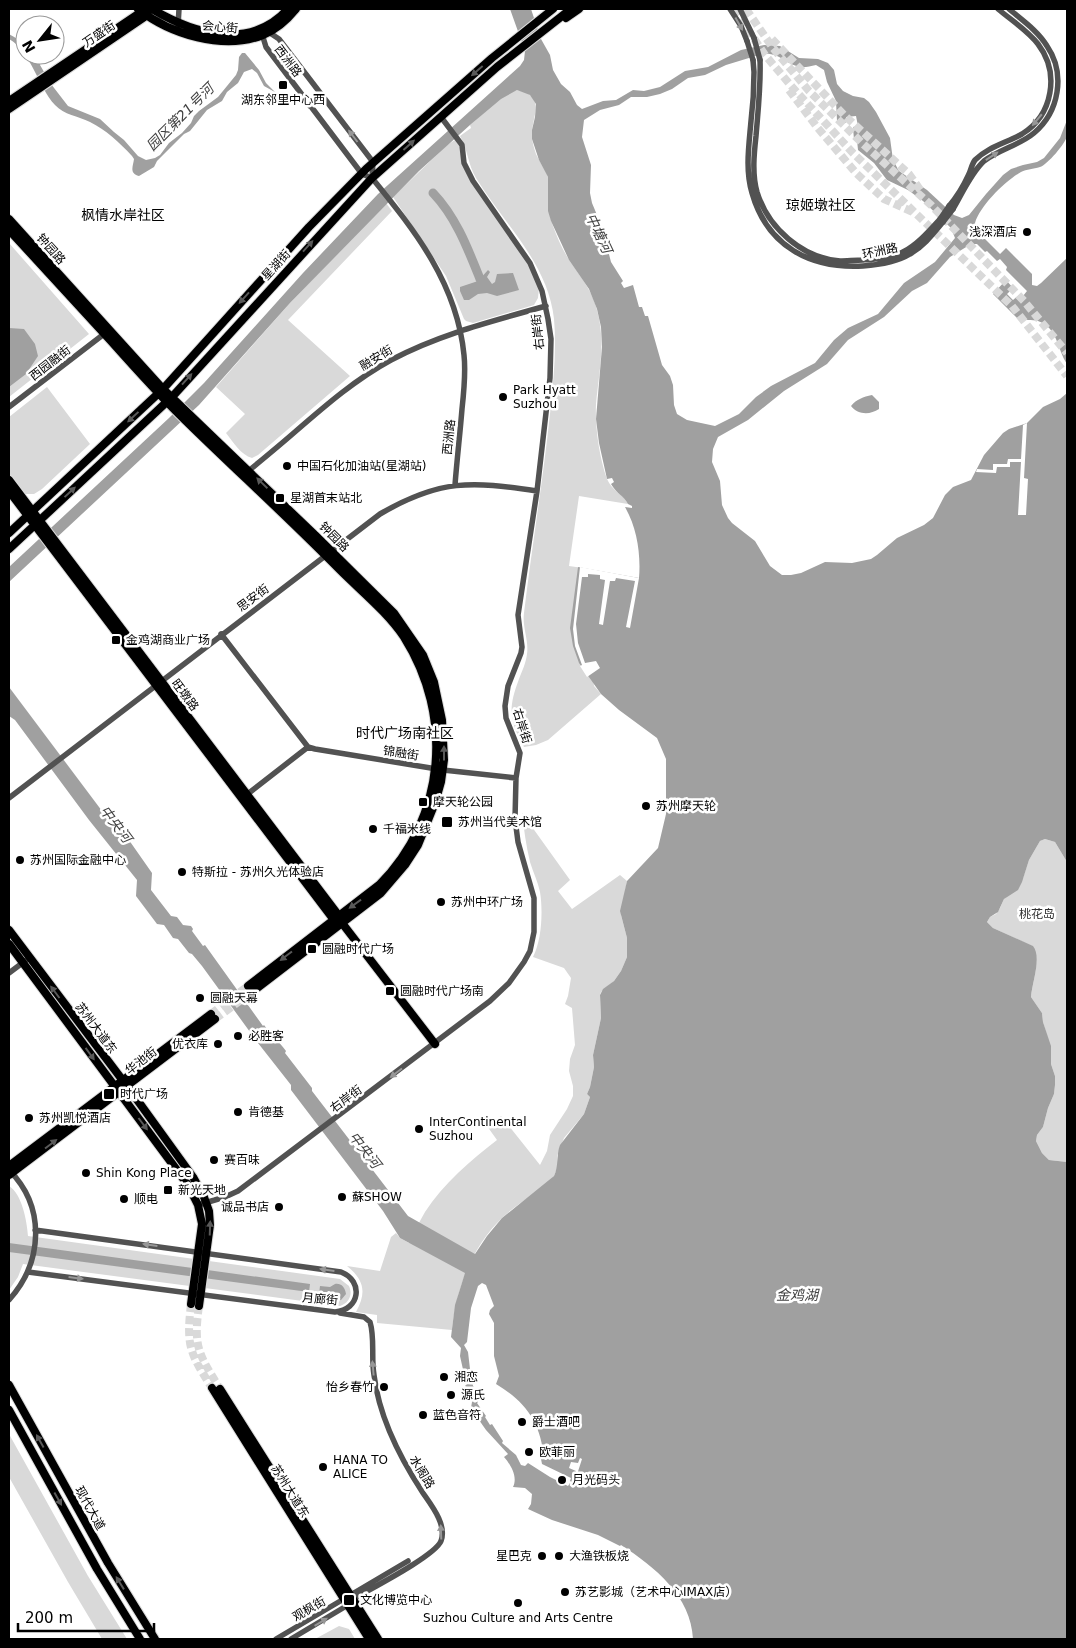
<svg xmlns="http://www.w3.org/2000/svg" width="1076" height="1648" font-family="'DejaVu Sans','Noto Sans SC',sans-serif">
  <rect width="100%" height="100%" fill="#fff"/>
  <path fill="#d9d9d9" d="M 517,90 C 548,96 531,116 532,136 C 532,142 534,148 536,154 C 540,163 547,171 549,181 C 551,197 547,211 553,226 C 558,240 565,255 574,267 C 583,280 593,293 597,310 C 606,342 599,372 596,404 C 595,427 599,456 607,479 C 612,491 623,494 628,504 L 579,496 L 569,566 L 583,568 L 594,686 L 601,694 L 548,740 L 536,745 L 524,747 C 509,720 508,708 519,679 C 522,671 526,663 527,654 C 529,640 522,627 524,613 C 532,546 543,480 550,414 C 553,383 557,351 554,319 C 548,263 504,224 476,178 C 468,165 468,150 460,136 L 471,128 L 470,125 C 483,114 501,94 517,90 Z
    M 455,140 L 460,147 L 462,163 L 527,262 L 539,288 L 538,298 L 534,305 L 473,323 L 466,321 L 464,319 L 446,276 L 393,197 L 447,145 Z
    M 386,203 L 392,211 L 288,320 L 350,376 L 258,455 L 252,458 C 241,455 233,442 226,433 L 245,414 L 216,387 L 290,303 Z
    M 9,243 L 89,334 L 9,397 Z
    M 47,387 L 90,444 L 42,489 L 34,494 L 24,494 L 9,475 L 9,417 Z
    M 522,813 L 570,880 L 558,891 L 572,909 L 620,875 L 627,881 L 621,915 L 627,938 L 627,957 L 621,971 L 614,981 L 601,992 L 600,995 L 601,1018 L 593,1055 L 594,1067 L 590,1087 L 587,1094 L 590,1097 L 584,1114 L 564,1138 L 557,1156 L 558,1166 L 554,1176 C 540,1192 519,1202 503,1217 C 472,1246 456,1289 452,1330 L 377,1323 L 377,1315 L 356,1312 C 367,1292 364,1280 347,1266 L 380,1271 L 391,1237 L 396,1233 L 400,1238 L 409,1243 C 414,1233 419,1222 425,1212 C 443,1184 471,1160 497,1140 L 487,1126 L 501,1116 L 540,1165 L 547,1151 L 550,1135 L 567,1109 L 573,1096 L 573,1086 L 569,1071 L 570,1059 L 575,1045 L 572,1008 L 565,1004 L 568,996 L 571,978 L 564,968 L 533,957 C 542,940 543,910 540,892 C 538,882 533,872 530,862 C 526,846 524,829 522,813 Z
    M 1045,839 L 1055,842 L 1067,862 L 1067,956 L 1066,961 L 1067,977 L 1067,1162 L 1049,1160 L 1042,1153 L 1036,1141 L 1037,1135 L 1043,1127 L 1048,1108 L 1054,1094 L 1055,1085 L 1055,1076 L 1051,1064 L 1051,1049 L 1043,1022 L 1042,1013 L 1031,997 C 1032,983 1042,958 1032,946 L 993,928 L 987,922 L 990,917 L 996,914 L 1000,908 L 1004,899 L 1023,878 L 1029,860 L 1040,841 Z
    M 9,1186 C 22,1194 27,1221 28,1236 L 340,1279 L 349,1286 C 353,1295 349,1303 340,1306 L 23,1264 L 18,1277 L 9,1290 Z
    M 9,1434 L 88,1576 L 127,1639 L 102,1639 L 68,1582 L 9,1477 Z
    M 339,1626 L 349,1629 L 355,1639 L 315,1639 Z"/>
  <path fill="#a0a0a0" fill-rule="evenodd" d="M 510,9 L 531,9 L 541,39 L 550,55 L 553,70 L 561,84 L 570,92 L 577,105 L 582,109 L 603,101 L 616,100 L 633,90 L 644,91 L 660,87 L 685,71 L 708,67 L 741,50 L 764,45 L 780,46 L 799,58 L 818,59 L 828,63 L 834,70 L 837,84 L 843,91 L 853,96 L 864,98 L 869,102 L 876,112 L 890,138 L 893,160 L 899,171 L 927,190 L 954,215 L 962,218 L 969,215 L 986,194 L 1003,175 L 1011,169 L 1023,165 L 1037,162 L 1044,158 L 1060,138 L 1067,120 C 1067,125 1068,131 1067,136 C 1066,143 1047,165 1040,167 C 1033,169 1027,169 1021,172 C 1005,181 980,206 975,223 L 977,231 L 1000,254 L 1006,248 L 1032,274 L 1032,285 L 1037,286 L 1041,283 L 1067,258 L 1067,364 C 1057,349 1058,328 1038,321 C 1032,319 1024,321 1018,319 L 993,294 L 1006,280 L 1013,288 L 1007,294 L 1013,300 L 1019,295 L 1023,296 L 1027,291 L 1006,270 L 1007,267 L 1000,259 L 997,261 L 987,251 L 985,252 L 977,244 L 971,244 L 950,257 L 927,283 L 912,291 L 884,317 L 848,340 L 827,364 L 784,391 L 748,420 L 718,437 L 713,449 L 712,462 L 720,481 L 722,505 L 728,518 L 732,523 L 755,541 L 770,566 L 782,575 L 791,575 L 801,573 L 825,562 L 852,563 L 871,559 L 877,555 L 897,538 L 924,525 L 933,518 L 945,495 L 953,487 L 971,480 L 984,455 L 1003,433 L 1009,429 L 1027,423 L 1043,407 L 1060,399 L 1067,393 L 1067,862 L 1055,842 L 1045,839 L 1040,841 L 1029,860 L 1022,882 L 1018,890 L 1004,899 L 998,912 L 990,917 L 987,922 L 993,928 L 1033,946 C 1042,957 1032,983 1031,997 L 1042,1013 L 1043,1022 L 1051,1046 L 1051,1064 L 1055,1076 L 1055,1085 L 1054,1094 L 1048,1108 L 1043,1127 L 1037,1135 L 1036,1141 L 1042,1153 L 1049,1160 L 1067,1162 L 1067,1639 L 693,1639 C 691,1596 655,1567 621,1545 L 620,1546 L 598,1535 L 552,1520 L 528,1509 L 531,1504 L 532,1494 L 525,1488 L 513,1487 C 518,1477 511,1465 504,1457 L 508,1454 L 486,1430 L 479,1420 L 477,1411 L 471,1408 L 472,1402 L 468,1388 L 465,1386 L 467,1384 L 462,1375 L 464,1374 L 460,1356 L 461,1348 L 451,1337 L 455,1305 L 465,1273 L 400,1238 L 383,1211 L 291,1090 L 291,1085 L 258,1043 L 202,966 L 192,954 L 189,953 L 178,939 L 173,938 L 164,925 L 157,924 L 136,896 L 137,880 L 89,820 L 15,720 L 9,716 L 9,687 L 105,815 L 117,823 L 152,873 L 151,890 L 171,916 L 177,917 L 183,925 L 191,926 L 193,929 L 192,931 L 203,946 L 205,945 L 263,1026 L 264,1025 C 271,1035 279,1041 286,1051 L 285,1053 L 312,1088 L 312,1091 L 408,1216 L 475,1254 L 487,1236 L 502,1218 L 554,1176 C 559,1166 556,1155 560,1145 L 584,1114 L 590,1097 L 587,1094 L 590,1087 L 594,1067 L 593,1055 L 601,1018 L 600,995 L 603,989 L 614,981 L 621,971 L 627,957 L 627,938 L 620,911 L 627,881 L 658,848 L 666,814 L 666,759 L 657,738 L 619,710 L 601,694 L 579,663 L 573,646 L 570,628 L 578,567 L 639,578 C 641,554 637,528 625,507 L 632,508 L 632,506 L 628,504 C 624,496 616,493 611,484 L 614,482 L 612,478 L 607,479 L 599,443 L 596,419 L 602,347 L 601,327 L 597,309 L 589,289 L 569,260 L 551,221 L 548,211 L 548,177 L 539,160 L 532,139 L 532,130 L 535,117 L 536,104 L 530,95 L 517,90 L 501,99 L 470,125 L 419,171 L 290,303 L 199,405 L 9,582 L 9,567 L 169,418 L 204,383 L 303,273 L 378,194 L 520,66 L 524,60 L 525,51 ZM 762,54 C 780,52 785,64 800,67 C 805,68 810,66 816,65 L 824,70 L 827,82 L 836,101 L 837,121 L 840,121 L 841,123 L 846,123 L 846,117 L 856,116 L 858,126 L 853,127 L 854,140 L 857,140 L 858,150 L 874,163 L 887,180 L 908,190 L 923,201 L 951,228 L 955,238 L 935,262 L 904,283 L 878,314 L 848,328 L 834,340 L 815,363 L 771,386 L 756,397 L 739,414 L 715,426 L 687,420 L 677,414 L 674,405 L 673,385 L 670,376 L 662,365 L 648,316 L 645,316 L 642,307 L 639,307 L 633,285 L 624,288 L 621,283 L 623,281 L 611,262 L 602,227 L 592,203 L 590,193 L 591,165 L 582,137 L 584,120 L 600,110 L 619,105 L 631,97 L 647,97 L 660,94 L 672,89 L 688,78 L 705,75 L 726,65 ZM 482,1283 L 486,1285 L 494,1306 L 490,1310 L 489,1314 L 494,1323 L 494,1356 L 499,1376 L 496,1384 C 526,1402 541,1423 544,1459 L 541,1459 L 542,1464 L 571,1478 L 570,1481 L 572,1482 L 576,1471 L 569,1468 L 571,1462 L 578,1463 L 580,1458 L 582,1459 L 573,1487 L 571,1486 L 572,1484 L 570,1483 L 568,1486 L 550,1477 L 528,1463 L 525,1466 L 521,1465 L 516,1455 L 502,1443 L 503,1441 L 492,1424 L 490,1425 L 485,1417 L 486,1416 L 477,1403 L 478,1402 L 468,1369 L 470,1369 L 468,1352 L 464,1345 L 467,1342 L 471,1308 L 478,1286 Z
    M 9,34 C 20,41 25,41 25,55 L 39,55 L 41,60 L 40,65 L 51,84 L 68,106 L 100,119 L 114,132 L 124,140 L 138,156 L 146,160 L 155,158 L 160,155 L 169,143 L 182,133 L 191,123 L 194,116 L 199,111 L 218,97 L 236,75 L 238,70 L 239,57 L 242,53 L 245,53 L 259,70 L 266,83 L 281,98 L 281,99 L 273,91 L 264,86 L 257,73 L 252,69 L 244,72 L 238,83 L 227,92 L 222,101 L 207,110 L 190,131 L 184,134 L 157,161 L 154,167 L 139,176 C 129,173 133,167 134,159 L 132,156 C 119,142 106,130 90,122 C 78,116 64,115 55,105 C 38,87 31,51 9,39 Z
    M 488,270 L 490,272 L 487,277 L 492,284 L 495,282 L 497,274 L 513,273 L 519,290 L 497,296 L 487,293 L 478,294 L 469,300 L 464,300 L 460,291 L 460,287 L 478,281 Z
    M 9,328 L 24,329 L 35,344 L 38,356 L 26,374 L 9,387 Z
    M 872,395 L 879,402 L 879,409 C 870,415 858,415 851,406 C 857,399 863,397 872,395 Z
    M 9,1243 L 310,1284 L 309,1292 L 9,1252 Z
    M 335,1284 C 341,1283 345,1287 346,1294 L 341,1300 L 335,1301 L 329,1296 L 319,1294 L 320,1286 L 330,1287 Z"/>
  <path fill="#fff" d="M 1027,423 L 1024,478 L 1028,479 L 1026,515 L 1018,515 L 1021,462 L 1010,462 L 1010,467 L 997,467 L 996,473 L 976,472 L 977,469 L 993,470 L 993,464 L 1007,464 L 1008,459 L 1021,459 L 1023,425 Z
    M 580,567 L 639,578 L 630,628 L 626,627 L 635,581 L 616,578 L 615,581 L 610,581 L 603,625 L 599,624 L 605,580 L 600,579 L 600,575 L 588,574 L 588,577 L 582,577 L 576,624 L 578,643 L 585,663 L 596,661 L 600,668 L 587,677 L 580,666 L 582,665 L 575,646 L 573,629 Z"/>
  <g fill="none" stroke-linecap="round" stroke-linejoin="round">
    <path stroke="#a0a0a0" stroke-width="9" d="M 433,193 C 456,217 468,249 480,279"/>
    <path stroke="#d9d9d9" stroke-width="8" stroke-dasharray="8 4" stroke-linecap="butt" d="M 734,9 L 765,55 L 793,88 L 853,153 L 1012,306 L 1067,376
      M 746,9 L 773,48 L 809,91 L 862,143 L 931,205 L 1024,301 L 1067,353
      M 772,39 L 844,115 L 909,174 L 921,191
      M 789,90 L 817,127 L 856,173 L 884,199 L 915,213
      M 211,1014 L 248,986
      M 215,1019 L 252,992
      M 191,1304 C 186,1347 190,1353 212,1388
      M 199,1306 C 193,1348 199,1354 220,1389"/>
    <g stroke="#dbdbdb" stroke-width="10">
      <path id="major" d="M 138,9 C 170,34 223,51 263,35 C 276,30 287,20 296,9
        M 152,9 C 194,34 250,51 288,9
        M 566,18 L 579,9
        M 9,101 L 144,10
        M 9,109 L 146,16 L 148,9
        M 9,219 L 163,389 L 316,536 L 394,613 L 423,655 L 434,682 L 442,720 L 444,760 L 441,782 L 435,803 L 418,845 L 405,865 L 381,893 L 252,992
        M 9,230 C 43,267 77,304 111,341 C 135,368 160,396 186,421 C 237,471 290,519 340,570 C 362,592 387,612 404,637 C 454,716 446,818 379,885 L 248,986
        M 9,480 L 336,912 L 342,923 L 435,1044
        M 9,491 L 334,920 L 338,922
        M 9,533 L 163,389 L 309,227 L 366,169 L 492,58 L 553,9
        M 9,549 L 172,397 L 372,178 L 497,67 L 571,9
        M 9,930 L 130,1090 L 193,1177 L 204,1197 L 209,1211 L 210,1225 L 199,1306
        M 9,944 L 188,1185 L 198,1205 L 202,1224 L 191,1304
        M 9,1166 L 211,1014
        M 9,1175 L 215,1019
        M 9,1385 L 108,1563 L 155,1639
        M 212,1388 L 369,1639
        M 220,1389 L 378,1639
        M 9,1410 L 97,1569 L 140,1639"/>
    </g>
    <path stroke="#525252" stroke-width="5.5" d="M 730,9 L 741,26 L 747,41
      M 740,9 L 754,38
      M 178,26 L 179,9
      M 267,31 L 279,39 L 373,162 L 372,178
      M 262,34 L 266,47 L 362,174 L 372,178 C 416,232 457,284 464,355 C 466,373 464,391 462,409 C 460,434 457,459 455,485
      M 753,60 L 754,72 C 754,88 753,105 751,121 C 749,145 745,170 752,193 C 767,246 810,269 863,266 C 878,265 897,262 910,254 C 924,246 933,234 943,222
      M 760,60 C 761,85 758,111 756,136 C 754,154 752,174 757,192 C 768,228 802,258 840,261 C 847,261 855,260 863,260 C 876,259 892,258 903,252 C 918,244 929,231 940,219
      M 310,106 L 323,96
      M 949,206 C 957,197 964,185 969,174 C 971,169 972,164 975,160 C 988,147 1006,143 1022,134 C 1053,115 1060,73 1038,44 C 1027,30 1011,20 998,9
      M 953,209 C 962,194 971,173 984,161 C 1000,149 1020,145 1034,133 C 1059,112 1066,74 1047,46 C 1038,31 1022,20 1009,9
      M 9,407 L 104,334
      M 246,473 C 263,459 280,445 296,431 C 326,405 356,379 391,360 C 440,334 493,321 546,306
      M 221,634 L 308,747 L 315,749 L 443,770 L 516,778
      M 245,796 L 308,747
      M 9,798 L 380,514 C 440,479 471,481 537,491
      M 9,973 L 29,958
      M 9,1170 C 46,1207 43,1262 9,1300
      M 198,1205 L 225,1197 L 238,1191 L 490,1001 L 509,983 L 524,962 L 530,951 L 534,932 L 534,898 L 518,842 L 515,819 L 516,778 L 520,753 L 506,718 L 505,706 L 508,686 L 521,653 L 522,647 L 518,615 L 537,491 L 550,378 L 551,339 L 548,319 L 542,291 L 530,263 L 473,181 L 464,163 L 462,145 L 441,117
      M 28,1272 L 335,1312 C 360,1310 364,1281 341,1272 L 35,1230
      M 276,1639 L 408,1561
      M 291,1639 L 348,1605 L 353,1599 C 370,1589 435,1556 441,1541 C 447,1525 432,1506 423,1493 C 400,1458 379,1417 374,1375 C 371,1358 375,1338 370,1322 L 364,1317 L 340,1313"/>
    <use href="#major" stroke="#000" stroke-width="8"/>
    <path stroke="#525252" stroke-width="5.5" d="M 754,38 L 760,60
      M 747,41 L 753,60
      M 940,219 L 949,206
      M 943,222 L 953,209"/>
  </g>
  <defs><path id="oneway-solid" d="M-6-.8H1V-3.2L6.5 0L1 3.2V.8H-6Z" transform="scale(1.25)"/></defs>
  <g fill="#979797">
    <use href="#oneway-solid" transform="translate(739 24) rotate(61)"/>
    <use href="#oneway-solid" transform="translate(1037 120) rotate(130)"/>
    <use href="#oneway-solid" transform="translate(353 136) rotate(-127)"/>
    <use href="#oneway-solid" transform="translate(992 156) rotate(-34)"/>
    <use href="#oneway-solid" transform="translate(396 1073) rotate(143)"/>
    <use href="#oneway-solid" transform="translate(150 1245) rotate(-172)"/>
    <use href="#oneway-solid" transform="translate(327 1270) rotate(-172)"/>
    <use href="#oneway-solid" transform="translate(76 1278) rotate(7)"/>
    <use href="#oneway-solid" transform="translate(373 1368) rotate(-95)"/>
    <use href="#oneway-solid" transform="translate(441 1532) rotate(-92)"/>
    <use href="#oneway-solid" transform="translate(321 1622) rotate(-31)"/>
  </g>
  <g fill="#595959">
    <use href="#oneway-solid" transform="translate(477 71) rotate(139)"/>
    <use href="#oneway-solid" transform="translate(409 145) rotate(-42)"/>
    <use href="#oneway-solid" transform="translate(308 246) rotate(-48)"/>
    <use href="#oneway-solid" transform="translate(244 298) rotate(132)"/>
    <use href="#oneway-solid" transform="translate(187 379) rotate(-48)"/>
    <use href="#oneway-solid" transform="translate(133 417) rotate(137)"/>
    <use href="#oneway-solid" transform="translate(262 483) rotate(-136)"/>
    <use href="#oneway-solid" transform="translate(70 492) rotate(-43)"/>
    <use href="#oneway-solid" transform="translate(444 753) rotate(-90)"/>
    <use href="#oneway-solid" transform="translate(355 904) rotate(144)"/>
    <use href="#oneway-solid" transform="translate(286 956) rotate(143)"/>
    <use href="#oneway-solid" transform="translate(55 992) rotate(-127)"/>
    <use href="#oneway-solid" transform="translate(90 1054) rotate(54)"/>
    <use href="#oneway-solid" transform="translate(143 1124) rotate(53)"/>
    <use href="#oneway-solid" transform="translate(51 1144) rotate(-37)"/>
    <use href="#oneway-solid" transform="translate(210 1228) rotate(-88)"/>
    <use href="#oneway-solid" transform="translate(40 1441) rotate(-119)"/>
    <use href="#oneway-solid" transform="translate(58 1499) rotate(61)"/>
    <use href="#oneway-solid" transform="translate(120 1583) rotate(-122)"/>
  </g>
  <g fill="#000" stroke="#fff" stroke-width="2">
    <rect x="278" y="80" width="10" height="10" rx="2.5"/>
    <circle cx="1027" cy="232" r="5"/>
    <circle cx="503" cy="397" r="5"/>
    <circle cx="287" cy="466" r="5"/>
    <rect x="275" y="493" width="10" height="10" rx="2.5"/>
    <rect x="111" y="635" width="10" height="10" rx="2.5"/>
    <rect x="418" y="797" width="10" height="10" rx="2.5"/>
    <circle cx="646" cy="806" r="5"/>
    <rect x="441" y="816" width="12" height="12" rx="2.5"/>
    <circle cx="373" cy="829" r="5"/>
    <circle cx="20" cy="860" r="5"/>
    <circle cx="182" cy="872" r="5"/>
    <circle cx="441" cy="902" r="5"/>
    <rect x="307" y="944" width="10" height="10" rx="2.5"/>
    <rect x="385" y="986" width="10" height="10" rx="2.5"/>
    <circle cx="200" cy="998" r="5"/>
    <circle cx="238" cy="1036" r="5"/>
    <circle cx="218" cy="1044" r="5"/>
    <rect x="103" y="1088" width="12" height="12" rx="2.5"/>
    <circle cx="238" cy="1112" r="5"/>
    <circle cx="29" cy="1118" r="5"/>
    <circle cx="419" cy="1129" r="5"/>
    <circle cx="214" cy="1160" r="5"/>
    <circle cx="86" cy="1173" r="5"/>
    <rect x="163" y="1185" width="10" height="10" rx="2.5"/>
    <circle cx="342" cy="1197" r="5"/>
    <circle cx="124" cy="1199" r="5"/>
    <circle cx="279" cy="1207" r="5"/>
    <circle cx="444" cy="1377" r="5"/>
    <circle cx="384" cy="1387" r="5"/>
    <circle cx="451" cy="1395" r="5"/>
    <circle cx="423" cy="1415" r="5"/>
    <circle cx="522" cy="1422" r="5"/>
    <circle cx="529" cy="1452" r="5"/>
    <circle cx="323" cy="1467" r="5"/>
    <circle cx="562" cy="1480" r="5"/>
    <circle cx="542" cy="1556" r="5"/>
    <circle cx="559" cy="1556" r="5"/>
    <circle cx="565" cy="1592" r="5"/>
    <rect x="343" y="1594" width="12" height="12" rx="2.5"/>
    <circle cx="518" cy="1603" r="5"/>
  </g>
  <g text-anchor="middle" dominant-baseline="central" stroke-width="5" stroke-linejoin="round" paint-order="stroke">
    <g font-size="12" fill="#000" stroke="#fff">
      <text transform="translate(220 27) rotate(5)">会心街</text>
      <text transform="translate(99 34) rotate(-34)">万盛街</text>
      <text transform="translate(288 61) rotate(53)">西洲路</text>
      <text transform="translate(51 249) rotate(48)">钟园路</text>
      <text transform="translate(880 251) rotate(-12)">环洲路</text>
      <text transform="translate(276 265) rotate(-48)">星湖街</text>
      <text transform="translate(538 332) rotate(-96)">右岸街</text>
      <text transform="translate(376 358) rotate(-31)">融安街</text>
      <text transform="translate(50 363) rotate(-38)">西园融街</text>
      <text transform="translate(449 437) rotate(-84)">西洲路</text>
      <text transform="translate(334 537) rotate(45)">钟园路</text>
      <text transform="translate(253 598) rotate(-37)">思安街</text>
      <text transform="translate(185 695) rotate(53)">旺墩路</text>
      <text transform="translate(522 726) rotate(72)">右岸街</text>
      <text transform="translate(401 753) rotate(9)">锦融街</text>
      <text transform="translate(96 1028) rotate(53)">苏州大道东</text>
      <text transform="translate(141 1061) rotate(-38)">华池街</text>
      <text transform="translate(346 1099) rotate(-37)">右岸街</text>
      <text transform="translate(320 1299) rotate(5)">月廊街</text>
      <text transform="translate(422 1472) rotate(59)">水阁路</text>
      <text transform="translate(290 1491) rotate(58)">苏州大道东</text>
      <text transform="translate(90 1508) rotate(61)">现代大道</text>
      <text transform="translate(309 1609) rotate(-30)">观枫街</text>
    </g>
    <g font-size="12" fill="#000" stroke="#fff" text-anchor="start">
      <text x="283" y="100" text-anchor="middle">湖东邻里中心西</text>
      <text x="1017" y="232" text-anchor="end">浅深酒店</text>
      <text x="513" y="390">Park Hyatt<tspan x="513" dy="14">Suzhou</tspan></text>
      <text x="297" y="466">中国石化加油站(星湖站)</text>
      <text x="290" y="498">星湖首末站北</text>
      <text x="126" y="640">金鸡湖商业广场</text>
      <text x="433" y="802">摩天轮公园</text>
      <text x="656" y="806">苏州摩天轮</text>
      <text x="458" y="822">苏州当代美术馆</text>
      <text x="383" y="829">千福米线</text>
      <text x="30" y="860">苏州国际金融中心</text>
      <text x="192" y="872">特斯拉 - 苏州久光体验店</text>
      <text x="451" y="902">苏州中环广场</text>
      <text x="322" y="949">圆融时代广场</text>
      <text x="400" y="991">圆融时代广场南</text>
      <text x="210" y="998">圆融天幕</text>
      <text x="248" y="1036">必胜客</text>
      <text x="208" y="1044" text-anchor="end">优衣库</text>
      <text x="120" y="1094">时代广场</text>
      <text x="248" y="1112">肯德基</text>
      <text x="39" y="1118">苏州凯悦酒店</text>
      <text x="429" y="1122">InterContinental<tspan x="429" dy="14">Suzhou</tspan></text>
      <text x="224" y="1160">赛百味</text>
      <text x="96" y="1173">Shin Kong Place</text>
      <text x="178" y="1190">新光天地</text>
      <text x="352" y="1197">蘇SHOW</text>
      <text x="134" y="1199">顺电</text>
      <text x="269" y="1207" text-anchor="end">诚品书店</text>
      <text x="454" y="1377">湘恋</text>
      <text x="374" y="1387" text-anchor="end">怡乡春竹</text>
      <text x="461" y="1395">源氏</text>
      <text x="433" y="1415">蓝色音符</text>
      <text x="532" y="1422">爵士酒吧</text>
      <text x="539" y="1452">欧菲丽</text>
      <text x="333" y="1460">HANA TO<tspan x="333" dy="14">ALICE</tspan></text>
      <text x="572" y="1480">月光码头</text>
      <text x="532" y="1556" text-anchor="end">星巴克</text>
      <text x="569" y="1556">大渔铁板烧</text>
      <text x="575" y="1592">苏艺影城（艺术中心IMAX店）</text>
      <text x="360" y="1600">文化博览中心</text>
      <text x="518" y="1618" text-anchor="middle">Suzhou Culture and Arts Centre</text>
    </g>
    <g font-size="12" fill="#303030" stroke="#fff">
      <text x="1037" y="914">桃花岛</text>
    </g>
    <g font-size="14" font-style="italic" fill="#414141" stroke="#fff">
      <text transform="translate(180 117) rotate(-45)">园区第21号河</text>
      <text transform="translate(599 233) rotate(65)">中塘河</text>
      <text transform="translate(116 824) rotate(53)">中央河</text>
      <text transform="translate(365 1150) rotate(52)">中央河</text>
      <text x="797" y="1295">金鸡湖</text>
    </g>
    <g font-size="14" fill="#000" stroke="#fff">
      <text x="821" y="205">琼姬墩社区</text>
      <text x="123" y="215">枫情水岸社区</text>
      <text x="405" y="733">时代广场南社区</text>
    </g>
  </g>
  <rect width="1076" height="1648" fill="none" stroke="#000000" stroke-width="20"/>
  <g transform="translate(40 40) rotate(240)"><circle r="24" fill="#ffffff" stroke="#999999"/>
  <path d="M0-4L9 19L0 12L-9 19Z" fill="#000000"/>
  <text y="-8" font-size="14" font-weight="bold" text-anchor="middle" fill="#000000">N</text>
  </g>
  <path d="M18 1623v8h136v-8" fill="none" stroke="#000000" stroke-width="2.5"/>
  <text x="25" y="1623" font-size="15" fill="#000000" stroke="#ffffff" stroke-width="4" paint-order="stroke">200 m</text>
</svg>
